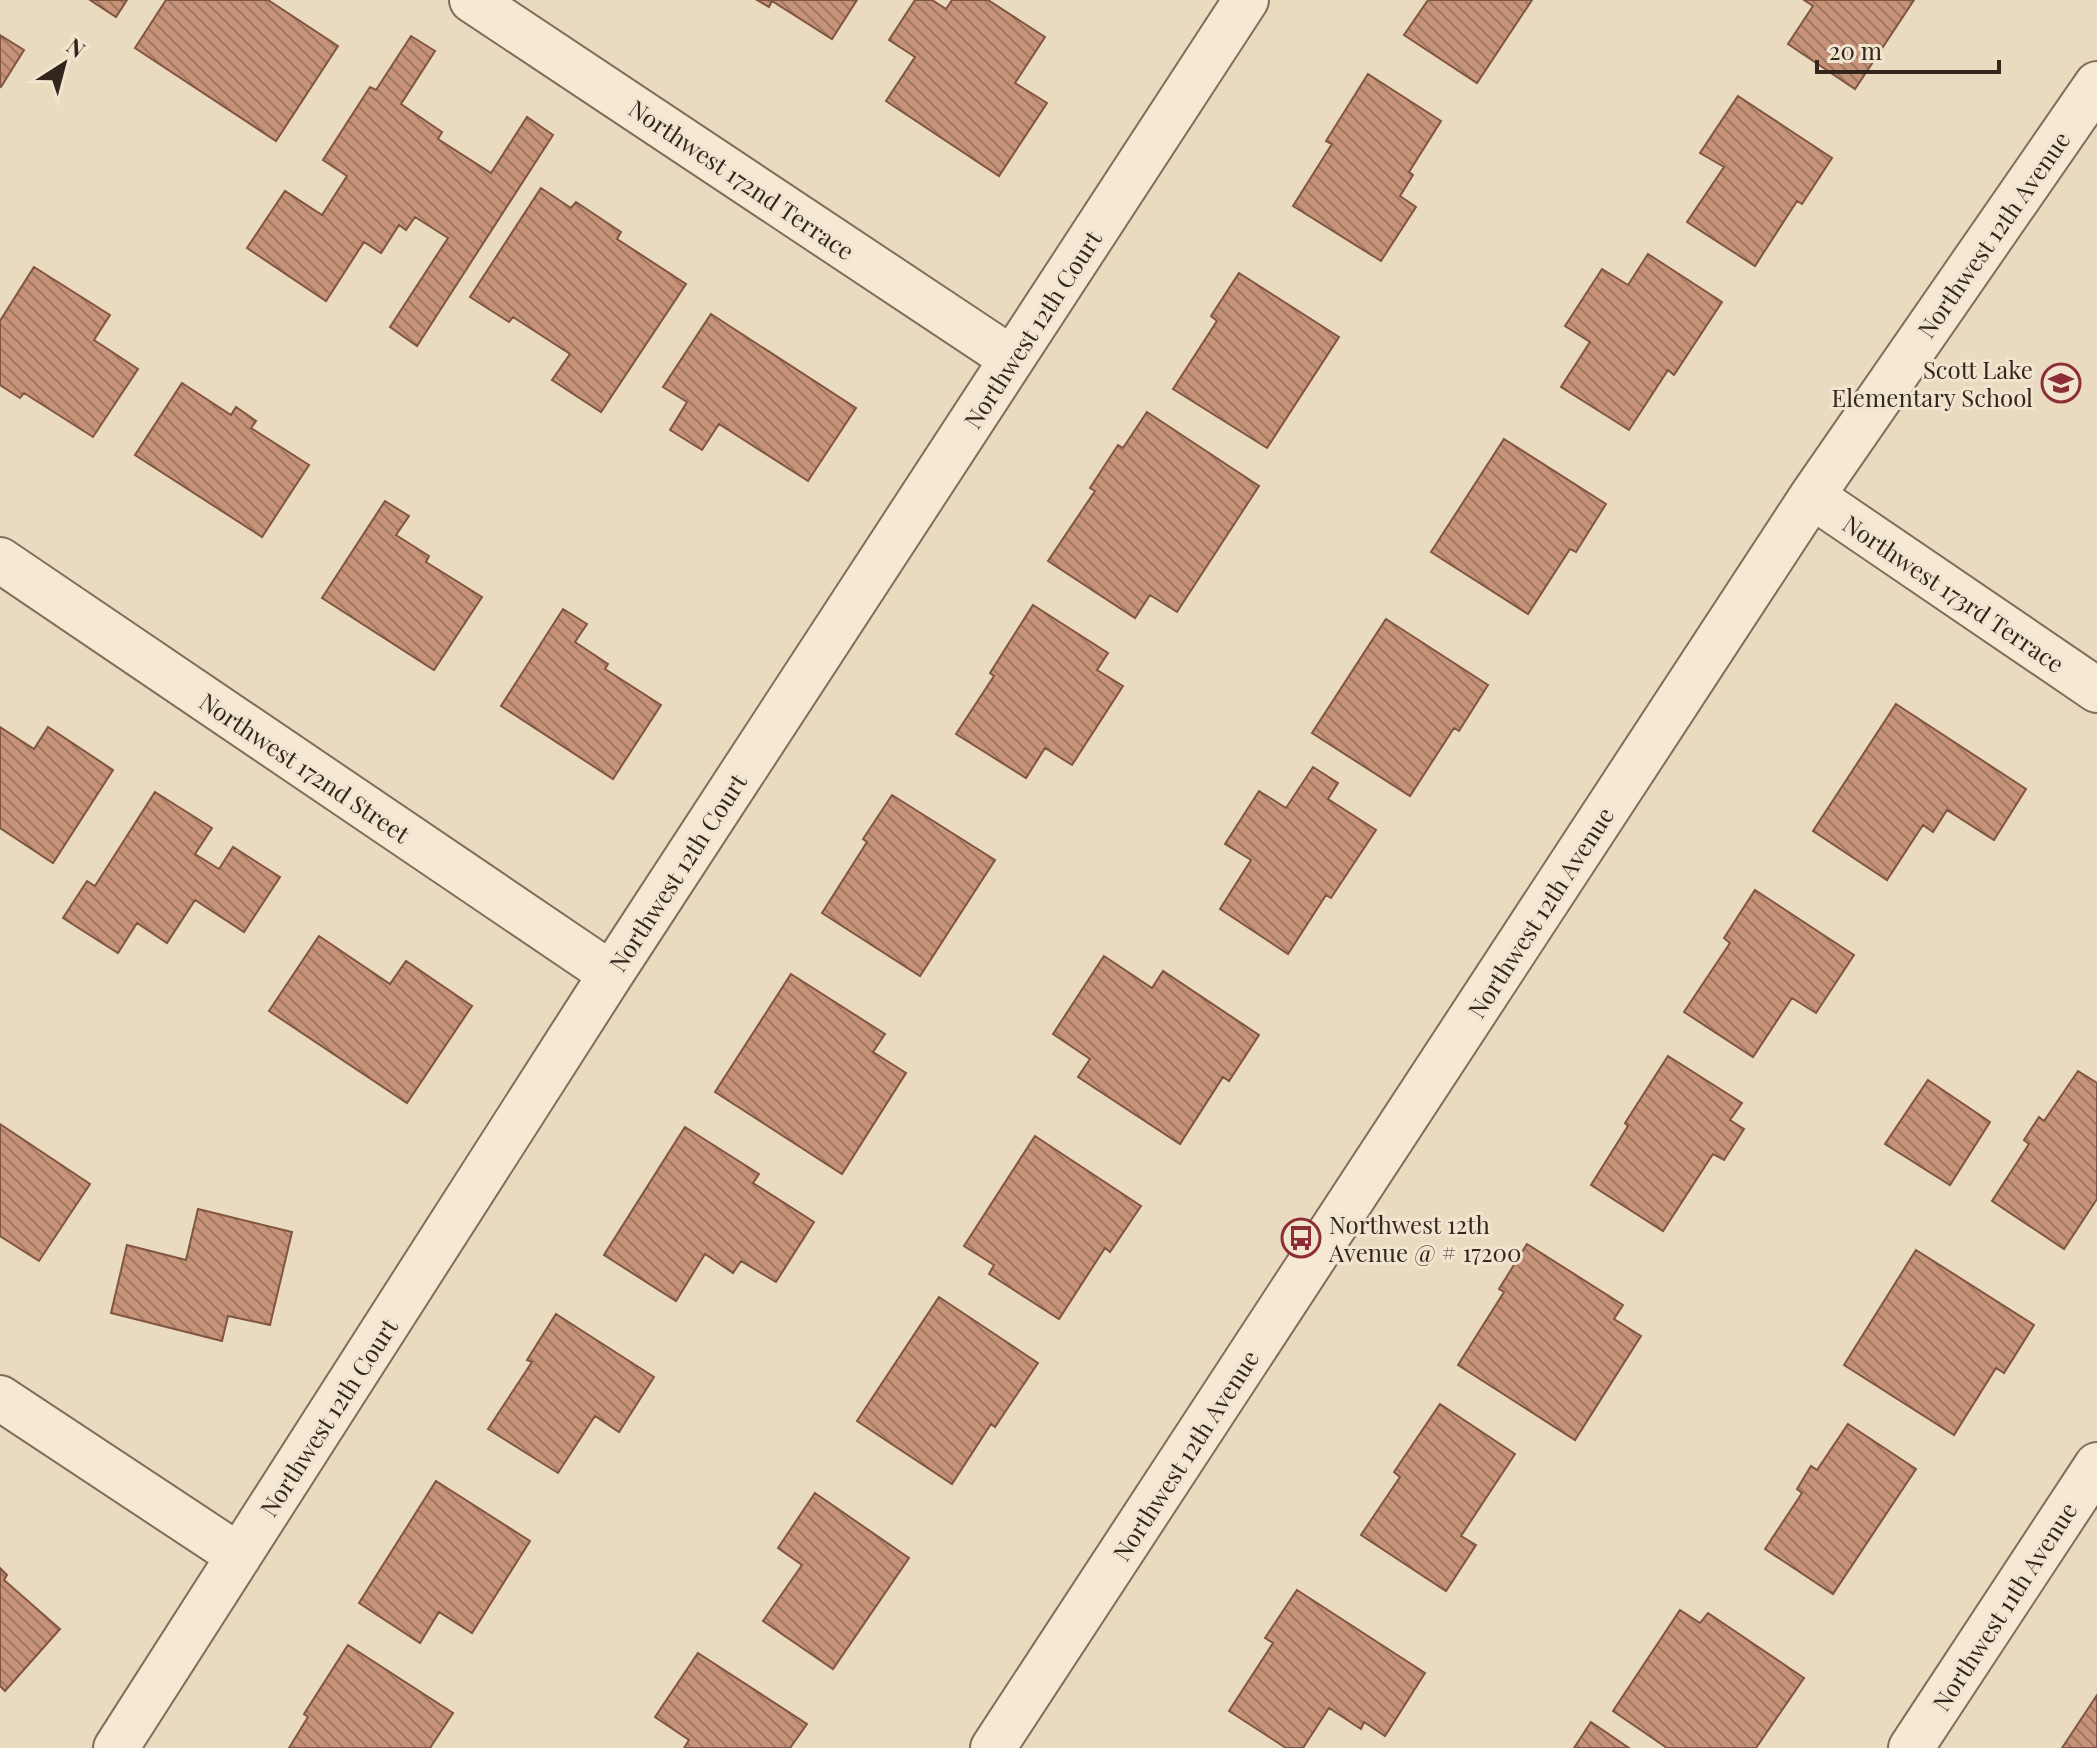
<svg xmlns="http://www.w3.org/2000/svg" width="2097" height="1748" font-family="'Playfair Display',serif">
  <defs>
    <pattern id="building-back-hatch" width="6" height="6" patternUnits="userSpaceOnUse" patternTransform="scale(2)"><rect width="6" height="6" fill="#c69379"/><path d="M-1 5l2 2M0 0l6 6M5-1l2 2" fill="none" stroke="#a17863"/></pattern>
  </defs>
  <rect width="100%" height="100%" fill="#eadac0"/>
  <path fill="url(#building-back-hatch)" stroke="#805541" stroke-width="2" d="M 90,0 L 127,0 L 116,17 Z
    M 268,0 L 338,46 L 276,141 L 135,48 L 166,0 Z
    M 757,0 L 857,0 L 832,39 L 772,1 L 769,7 Z
    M 915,0 L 932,0 L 946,9 L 952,0 L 988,0 L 1045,37 L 1015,83 L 1047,103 L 999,176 L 886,101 L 915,57 L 889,40 Z
    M 1428,0 L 1532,0 L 1477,83 L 1404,35 Z
    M 1804,0 L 1914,0 L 1855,89 L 1788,44 L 1813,6 Z
    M 0,35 L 24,50 L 1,87 L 0,86 Z
    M 411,36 L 435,51 L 401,104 L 442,132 L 438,139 L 491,173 L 527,117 L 553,135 L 417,346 L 390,327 L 448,238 L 415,217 L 406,230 L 399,225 L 381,253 L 364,242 L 326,301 L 247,248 L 285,191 L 322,215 L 347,176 L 323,160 L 370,87 L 376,90 Z
    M 1368,74 L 1441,121 L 1409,172 L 1413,175 L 1400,196 L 1416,207 L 1381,261 L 1293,206 L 1332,144 L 1326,141 Z
    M 1738,96 L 1832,158 L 1802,204 L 1797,201 L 1755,266 L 1687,222 L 1724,167 L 1700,153 Z
    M 541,188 L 571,208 L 576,202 L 621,232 L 617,239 L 686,284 L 601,412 L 552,380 L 570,354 L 513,317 L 509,322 L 470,297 Z
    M 1648,254 L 1722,302 L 1674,375 L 1668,370 L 1629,430 L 1561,387 L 1590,342 L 1565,326 L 1602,269 L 1628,285 Z
    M 34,267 L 110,315 L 94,340 L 138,369 L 93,437 L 24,393 L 20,398 L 0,385 L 0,321 Z
    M 1239,273 L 1339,337 L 1267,448 L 1173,389 L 1217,321 L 1211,316 Z
    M 711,314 L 856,408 L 808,481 L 719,424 L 702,450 L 670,430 L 687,402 L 663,387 Z
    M 182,383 L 231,415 L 236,407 L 256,421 L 251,428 L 309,465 L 262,537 L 135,455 Z
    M 1147,412 L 1259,486 L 1177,612 L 1150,595 L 1135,618 L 1048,561 L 1095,491 L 1090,488 L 1118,445 L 1123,448 Z
    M 1504,439 L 1606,504 L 1576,552 L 1570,549 L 1528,614 L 1431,552 Z
    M 385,501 L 409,516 L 396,535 L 429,556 L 426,562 L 482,597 L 434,670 L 322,598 Z
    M 1033,605 L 1108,653 L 1097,670 L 1123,686 L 1072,765 L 1045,748 L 1026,778 L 956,734 L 994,676 L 990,673 Z
    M 563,609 L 587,624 L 575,642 L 608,664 L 605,669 L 661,705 L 613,779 L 501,706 Z
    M 1386,619 L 1488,685 L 1459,731 L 1454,728 L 1410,796 L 1312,733 Z
    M 1896,704 L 2026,789 L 1994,840 L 1947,810 L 1933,832 L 1923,825 L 1887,880 L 1813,831 Z
    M 0,727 L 34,749 L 48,727 L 113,770 L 53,863 L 0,828 Z
    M 1313,767 L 1338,783 L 1328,799 L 1376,830 L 1331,898 L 1326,895 L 1288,954 L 1220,909 L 1251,860 L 1225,844 L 1259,791 L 1286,808 Z
    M 155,792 L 212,828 L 195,854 L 219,869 L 233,847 L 280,877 L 244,932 L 195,900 L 167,943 L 137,923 L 118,953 L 63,918 L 87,881 L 95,886 Z
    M 892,795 L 995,860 L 920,976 L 822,913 L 867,842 L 863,839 Z
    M 1755,890 L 1854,955 L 1816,1013 L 1792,998 L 1753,1057 L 1684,1012 L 1730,943 L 1724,938 Z
    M 319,936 L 390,984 L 406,961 L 472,1006 L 407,1103 L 269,1011 Z
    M 1104,956 L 1152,988 L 1163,971 L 1259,1035 L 1229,1081 L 1223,1077 L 1180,1144 L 1078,1077 L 1090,1059 L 1053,1034 Z
    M 791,974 L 885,1034 L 873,1052 L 906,1073 L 842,1174 L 715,1092 Z
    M 1668,1056 L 1742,1103 L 1730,1120 L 1744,1129 L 1724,1160 L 1713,1154 L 1663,1231 L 1591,1185 L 1628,1126 L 1625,1123 Z
    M 2078,1071 L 2097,1083 L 2097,1199 L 2064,1249 L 1992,1201 L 2029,1144 L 2024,1140 L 2039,1117 L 2044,1121 Z
    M 1928,1080 L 1990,1122 L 1950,1185 L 1885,1144 Z
    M 0,1124 L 90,1184 L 39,1261 L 0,1236 Z
    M 685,1127 L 759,1174 L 753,1183 L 814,1222 L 776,1282 L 741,1261 L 733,1273 L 705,1254 L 676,1301 L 604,1255 Z
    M 1035,1136 L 1141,1206 L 1110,1252 L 1105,1248 L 1059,1319 L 989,1274 L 994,1265 L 964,1246 Z
    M 198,1209 L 292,1232 L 270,1325 L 228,1316 L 222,1341 L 111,1313 L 127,1245 L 186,1260 Z
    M 1527,1244 L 1623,1305 L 1614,1319 L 1641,1336 L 1575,1440 L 1458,1365 L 1504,1292 L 1499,1289 Z
    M 1916,1250 L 2034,1325 L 2004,1373 L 1996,1368 L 1954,1435 L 1844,1365 Z
    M 939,1297 L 1038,1363 L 995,1427 L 991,1424 L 952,1484 L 857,1421 Z
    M 556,1314 L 654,1377 L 619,1432 L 595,1416 L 558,1473 L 488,1429 L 532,1362 L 527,1360 Z
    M 1440,1404 L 1515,1454 L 1461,1536 L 1476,1545 L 1446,1591 L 1361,1535 L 1400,1477 L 1394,1472 Z
    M 1848,1424 L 1916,1469 L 1833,1594 L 1765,1549 L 1802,1493 L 1797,1489 L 1811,1466 L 1817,1470 Z
    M 436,1481 L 530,1541 L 472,1633 L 439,1612 L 420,1643 L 359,1603 Z
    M 815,1493 L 909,1558 L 833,1669 L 763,1621 L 802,1565 L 778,1548 Z
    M 0,1568 L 7,1575 L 4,1580 L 60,1629 L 5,1691 L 0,1686 Z
    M 1297,1590 L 1425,1673 L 1385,1736 L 1364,1722 L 1361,1729 L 1329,1708 L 1303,1748 L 1286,1748 L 1229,1711 L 1273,1643 L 1265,1638 Z
    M 1680,1610 L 1700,1623 L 1708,1613 L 1804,1678 L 1756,1748 L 1667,1748 L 1613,1711 Z
    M 348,1645 L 453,1713 L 430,1748 L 289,1748 L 308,1717 L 304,1714 Z
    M 698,1653 L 807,1724 L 790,1748 L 684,1748 L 689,1740 L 655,1717 Z
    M 2097,1695 L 2097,1748 L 2062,1748 Z
    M 1591,1722 L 1629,1748 L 1574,1748 Z"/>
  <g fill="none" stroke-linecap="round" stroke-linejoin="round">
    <g stroke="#826c5a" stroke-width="48">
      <path id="minor" d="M 472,0 L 1012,359
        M 1812,496 L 2097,690
        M 0,560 L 611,974
        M 0,1398 L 239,1556
        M 116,1748 L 611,974 L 1246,0
        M 993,1748 L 1812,496 L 2097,84
        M 1911,1748 L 2097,1465"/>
    </g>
    <use href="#minor" stroke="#f6e9d3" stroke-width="44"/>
  </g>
  <defs>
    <g id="school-ring" transform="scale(2)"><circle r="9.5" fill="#f2e5cf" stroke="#8d2e36" stroke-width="1.5"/><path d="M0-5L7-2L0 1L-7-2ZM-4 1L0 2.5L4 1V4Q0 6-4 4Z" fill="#8d2e36"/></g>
    <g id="bus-ring" transform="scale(2)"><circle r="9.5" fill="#f2e5cf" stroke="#8d2e36" stroke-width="1.5"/><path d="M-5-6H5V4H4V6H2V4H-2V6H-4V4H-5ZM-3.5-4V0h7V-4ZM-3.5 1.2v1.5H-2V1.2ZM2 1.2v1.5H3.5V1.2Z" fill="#8d2e36"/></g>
  </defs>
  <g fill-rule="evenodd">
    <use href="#school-ring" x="2061" y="383"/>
    <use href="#bus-ring" x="1301" y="1238"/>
  </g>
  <g text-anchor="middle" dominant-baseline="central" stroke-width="6" stroke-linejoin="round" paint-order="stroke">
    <g font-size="24" fill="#33261d" stroke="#f2e5cf">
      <text transform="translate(742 179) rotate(34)">Northwest 172nd Terrace</text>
      <text transform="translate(1993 234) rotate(-55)">Northwest 12th Avenue</text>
      <text transform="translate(1032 329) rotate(-57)">Northwest 12th Court</text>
      <text transform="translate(1954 593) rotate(34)">Northwest 173rd Terrace</text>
      <text transform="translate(305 767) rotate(34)">Northwest 172nd Street</text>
      <text transform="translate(677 872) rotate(-57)">Northwest 12th Court</text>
      <text transform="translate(1540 912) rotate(-57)">Northwest 12th Avenue</text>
      <text transform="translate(328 1417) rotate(-57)">Northwest 12th Court</text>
      <text transform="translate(1185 1455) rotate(-57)">Northwest 12th Avenue</text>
      <text transform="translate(2004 1606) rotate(-57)">Northwest 11th Avenue</text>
    </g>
    <g font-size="24" fill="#33261d" stroke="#f2e5cf" text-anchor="end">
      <text x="2033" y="369">Scott Lake<tspan x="2033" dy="28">Elementary School</tspan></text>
      <text x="1329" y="1224" text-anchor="start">Northwest 12th<tspan x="1329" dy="28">Avenue @ # 17200</tspan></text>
    </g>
  </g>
  <g transform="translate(64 64) rotate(36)" stroke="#f2e5cf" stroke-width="6" paint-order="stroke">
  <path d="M0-6L14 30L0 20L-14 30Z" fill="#33261d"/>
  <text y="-12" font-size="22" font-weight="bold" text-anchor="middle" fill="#33261d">N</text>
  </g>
  <path d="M1817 60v12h182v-12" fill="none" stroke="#33261d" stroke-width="4"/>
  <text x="1829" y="60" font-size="24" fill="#33261d" stroke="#f2e5cf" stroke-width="6" paint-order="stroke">20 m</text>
</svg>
